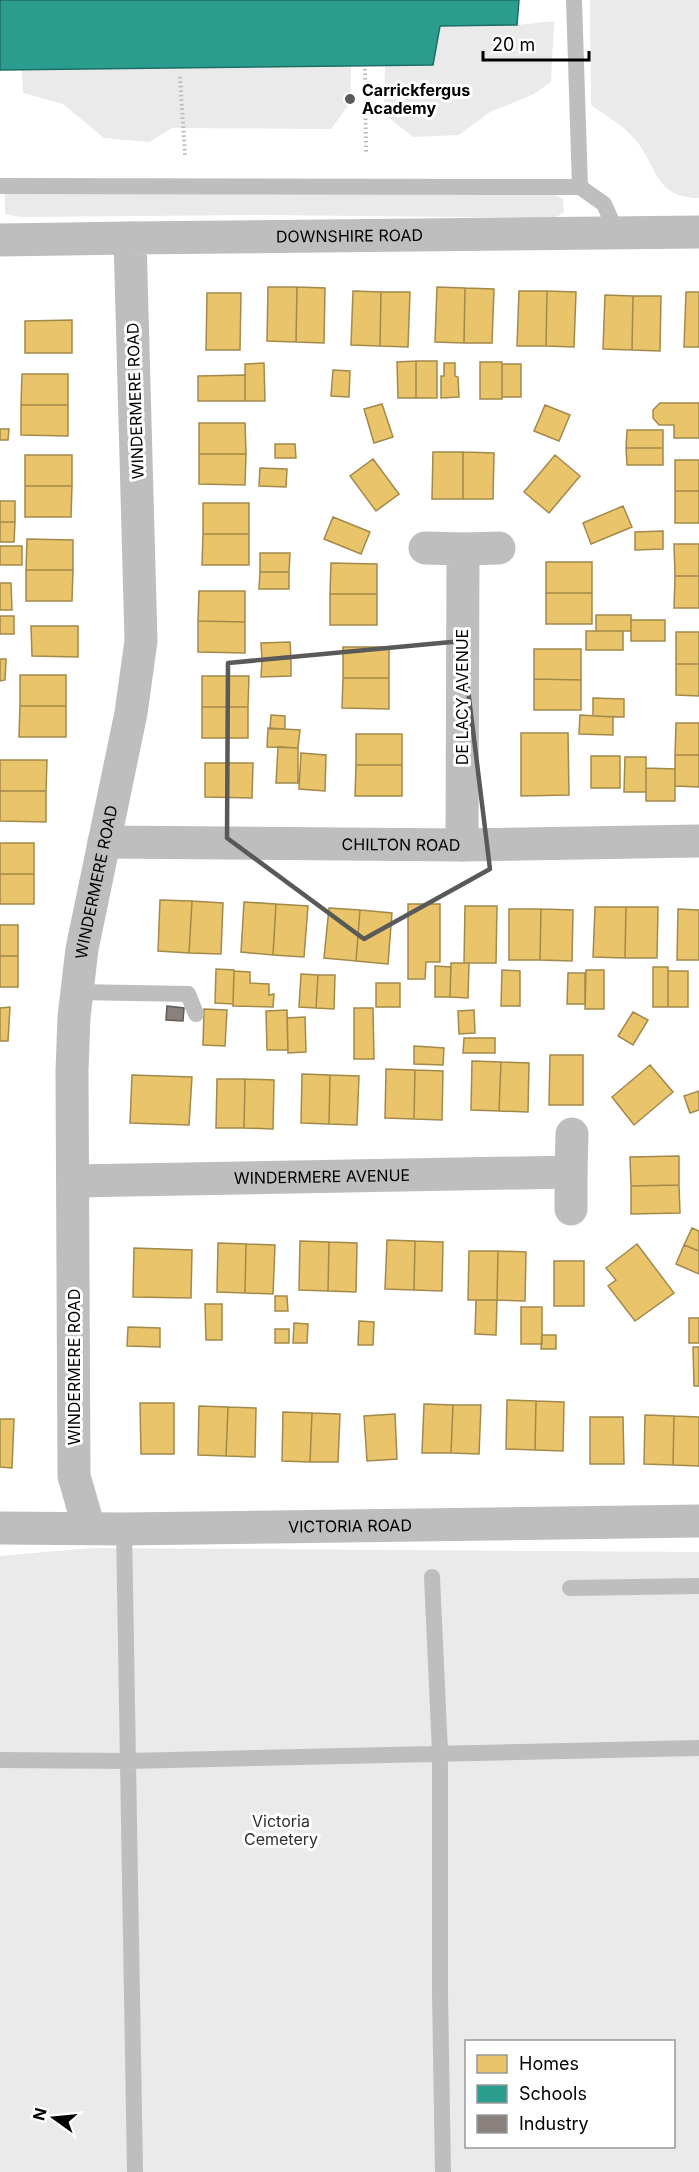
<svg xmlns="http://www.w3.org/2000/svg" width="699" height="2172" font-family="Inter,sans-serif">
  <rect width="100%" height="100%" fill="#fff"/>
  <path fill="#eaeaea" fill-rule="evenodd" d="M 590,0 L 699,0 L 699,198 C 652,198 657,161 632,136 C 621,124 605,115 591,105 Z
    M 554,21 L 551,82 L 532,95 L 490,112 L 459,135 L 413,137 L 384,114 L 385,65 L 433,64 L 440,26 L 517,25 Z
    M 351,65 L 350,103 L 331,129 L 172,128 L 149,142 L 104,138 L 63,104 L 23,93 L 22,70 Z
    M 551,193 L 563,199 L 564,212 L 555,218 L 264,215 L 21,217 L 5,214 L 5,194 Z
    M 91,1548 L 699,1552 L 699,2172 L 0,2172 L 0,1556 ZM 466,2042 L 674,2042 L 674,2146 L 466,2146 Z"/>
  <path fill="#e9c46a" stroke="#a3894a" stroke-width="1.5" d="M 268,287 L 297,287 L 296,342 L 267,341 Z
    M 297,287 L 325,288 L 324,343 L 296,342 Z
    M 437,287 L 465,288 L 464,343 L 435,342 Z
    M 465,288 L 494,289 L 492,343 L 464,343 Z
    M 353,291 L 381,292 L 380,346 L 351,345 Z
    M 519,291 L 547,291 L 546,346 L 517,346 Z
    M 547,291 L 576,292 L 574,347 L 546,346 Z
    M 381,292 L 410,292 L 408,347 L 380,346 Z
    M 686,292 L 699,292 L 699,347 L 684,347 Z
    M 207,293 L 241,293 L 240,350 L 206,350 Z
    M 605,295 L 633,296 L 632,350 L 603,349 Z
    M 633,296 L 661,296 L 660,351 L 632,350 Z
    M 72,320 L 72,353 L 25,353 L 25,321 Z
    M 416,361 L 437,361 L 437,398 L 416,398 Z
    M 416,361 L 416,398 L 398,398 L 397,362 Z
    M 480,362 L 502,362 L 502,399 L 480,399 Z
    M 264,363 L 265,401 L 245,401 L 245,364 Z
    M 444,363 L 455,363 L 455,376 L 458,377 L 459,397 L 441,398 L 441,376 L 444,376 Z
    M 502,364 L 521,364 L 521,397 L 502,397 Z
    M 333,370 L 350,371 L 349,397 L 331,396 Z
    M 22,374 L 68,374 L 68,405 L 21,405 Z
    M 245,375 L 245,401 L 198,401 L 198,376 Z
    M 660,403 L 699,403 L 699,438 L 674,438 L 674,425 L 659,425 L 653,418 L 653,410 Z
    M 382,404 L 393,437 L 374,443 L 364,409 Z
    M 21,405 L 68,405 L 68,436 L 21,435 Z
    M 545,405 L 570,415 L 559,441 L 534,431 Z
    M 199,423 L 245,423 L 246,454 L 199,454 Z
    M 0,429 L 9,429 L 8,440 L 0,440 Z
    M 627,430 L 663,430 L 663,448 L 626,448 Z
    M 275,444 L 295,444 L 296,458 L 275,458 Z
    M 626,448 L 663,448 L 663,465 L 627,465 Z
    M 433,452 L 463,452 L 463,499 L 432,499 Z
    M 463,452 L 494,453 L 493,499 L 463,499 Z
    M 199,454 L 246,454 L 245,485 L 199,484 Z
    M 25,455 L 72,455 L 72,486 L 25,486 Z
    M 555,455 L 580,476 L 549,513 L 524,492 Z
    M 373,459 L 399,494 L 376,511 L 350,476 Z
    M 675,460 L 699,460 L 699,491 L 675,491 Z
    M 260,468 L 287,469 L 286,487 L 259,486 Z
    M 25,486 L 72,486 L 71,517 L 25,517 Z
    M 675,491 L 699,491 L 699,523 L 675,523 Z
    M 0,501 L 15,501 L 15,522 L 0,522 Z
    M 203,503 L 249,503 L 249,534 L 203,534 Z
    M 623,506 L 632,527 L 591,544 L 583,523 Z
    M 333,517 L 370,532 L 361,554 L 324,539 Z
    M 0,522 L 15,522 L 14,542 L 0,542 Z
    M 663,531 L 663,549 L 635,550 L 635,532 Z
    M 203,534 L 249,534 L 249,565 L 202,565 Z
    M 27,539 L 73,540 L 73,570 L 26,570 Z
    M 674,544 L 699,544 L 699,576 L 675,576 Z
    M 0,546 L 22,546 L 22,565 L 0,565 Z
    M 260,553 L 290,553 L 289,572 L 260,572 Z
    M 546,562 L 592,562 L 592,593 L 546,593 Z
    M 331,563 L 377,564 L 377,594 L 330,594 Z
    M 26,570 L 73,570 L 72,601 L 26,601 Z
    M 260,572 L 289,572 L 289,589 L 259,589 Z
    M 675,576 L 699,576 L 699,608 L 674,608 Z
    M 0,583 L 11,583 L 12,610 L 0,610 Z
    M 199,591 L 245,591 L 245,622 L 198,621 Z
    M 546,593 L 592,593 L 592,624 L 546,624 Z
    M 330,594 L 377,594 L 377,625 L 330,625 Z
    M 596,615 L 631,615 L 631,631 L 596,631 Z
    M 0,616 L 14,616 L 14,634 L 0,634 Z
    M 631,620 L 665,620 L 665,641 L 631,641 Z
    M 198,621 L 245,622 L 245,653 L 198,652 Z
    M 31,626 L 78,626 L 78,657 L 32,656 Z
    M 586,631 L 623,631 L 623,650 L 586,650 Z
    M 676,632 L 699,632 L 699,664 L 676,664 Z
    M 290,642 L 291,659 L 262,660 L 261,643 Z
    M 343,647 L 389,647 L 389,678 L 343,678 Z
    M 534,649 L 581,649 L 581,680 L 534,679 Z
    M 0,659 L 6,659 L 5,680 L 0,681 Z
    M 291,659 L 291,676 L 261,677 L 262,660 Z
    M 676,664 L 699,664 L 699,696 L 676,695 Z
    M 20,675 L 66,675 L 66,706 L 20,706 Z
    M 202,676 L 249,676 L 248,707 L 202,707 Z
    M 343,678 L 389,678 L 389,709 L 342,708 Z
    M 534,679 L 581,680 L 581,710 L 534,710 Z
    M 593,698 L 624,699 L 624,717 L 593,716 Z
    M 20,706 L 66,706 L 66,737 L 19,737 Z
    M 202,707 L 248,707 L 248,738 L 202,738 Z
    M 271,715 L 285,716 L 285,729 L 270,729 Z
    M 580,715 L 613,717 L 613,735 L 579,734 Z
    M 676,723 L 699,723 L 699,755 L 675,755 Z
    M 268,728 L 300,730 L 298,748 L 267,747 Z
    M 521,733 L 568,733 L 569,795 L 521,796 Z
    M 356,734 L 402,734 L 402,765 L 356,765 Z
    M 278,747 L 298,748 L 298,783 L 276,783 Z
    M 301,753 L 326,755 L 325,791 L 299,789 Z
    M 675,755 L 699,755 L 699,787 L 675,786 Z
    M 591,756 L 620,756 L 620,788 L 591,788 Z
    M 625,757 L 646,757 L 646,792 L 624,792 Z
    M 0,760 L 47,760 L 46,791 L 0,791 Z
    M 205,763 L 253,763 L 252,798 L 205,797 Z
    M 356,765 L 402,765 L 402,796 L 355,796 Z
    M 646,768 L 675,769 L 675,801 L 646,801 Z
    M 0,791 L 46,791 L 46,822 L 0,821 Z
    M 0,843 L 34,843 L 34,874 L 0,874 Z
    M 0,874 L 34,874 L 34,904 L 0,904 Z
    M 160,900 L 192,901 L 189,953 L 158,951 Z
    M 192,901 L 223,903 L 221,954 L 189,953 Z
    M 244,902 L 276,904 L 273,955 L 241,952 Z
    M 276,904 L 308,906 L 304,957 L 273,955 Z
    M 408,904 L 440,904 L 440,962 L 426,962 L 425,979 L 408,979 Z
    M 465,906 L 497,906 L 496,963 L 464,963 Z
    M 595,907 L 626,907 L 625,958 L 593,957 Z
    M 626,907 L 658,907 L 657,958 L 625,958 Z
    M 329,908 L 360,910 L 356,961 L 324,958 Z
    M 509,909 L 541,909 L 540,960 L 509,960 Z
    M 541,909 L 573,910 L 572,961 L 540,960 Z
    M 678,909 L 699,910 L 699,960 L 677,960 Z
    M 360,910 L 392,913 L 388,964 L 356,961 Z
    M 0,925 L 18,925 L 18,956 L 0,956 Z
    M 0,956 L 18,956 L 18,987 L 0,987 Z
    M 451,963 L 469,963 L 468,998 L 450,997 Z
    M 435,966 L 451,967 L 450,997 L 435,997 Z
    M 653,967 L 668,967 L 668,1007 L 653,1007 Z
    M 216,969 L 234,970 L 233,1004 L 215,1003 Z
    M 502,970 L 520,971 L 520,1006 L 501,1006 Z
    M 586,970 L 604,970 L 604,1009 L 585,1009 Z
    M 234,971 L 250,972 L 250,983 L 269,984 L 269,995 L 274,994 L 273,1007 L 233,1006 Z
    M 668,971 L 688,971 L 688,1007 L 668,1007 Z
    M 568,973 L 585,973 L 585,1004 L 567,1004 Z
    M 301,974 L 318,975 L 316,1008 L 299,1007 Z
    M 318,975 L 335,975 L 334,1009 L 316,1008 Z
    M 376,983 L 400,983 L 400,1007 L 376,1007 Z
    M 10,1007 L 8,1041 L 0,1041 L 0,1008 Z
    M 354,1008 L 373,1008 L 374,1059 L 354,1059 Z
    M 204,1009 L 227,1010 L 225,1046 L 203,1045 Z
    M 287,1010 L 288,1050 L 267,1050 L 266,1011 Z
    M 474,1010 L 475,1033 L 459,1034 L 458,1011 Z
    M 633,1012 L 648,1020 L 633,1045 L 618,1036 Z
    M 305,1017 L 306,1052 L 288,1053 L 287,1018 Z
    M 464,1038 L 495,1038 L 495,1053 L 463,1053 Z
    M 414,1046 L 444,1048 L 443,1065 L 414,1064 Z
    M 550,1055 L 583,1055 L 583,1105 L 549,1105 Z
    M 472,1061 L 501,1062 L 499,1111 L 471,1110 Z
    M 501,1062 L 529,1063 L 528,1112 L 499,1111 Z
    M 650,1065 L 673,1092 L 634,1125 L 612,1097 Z
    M 386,1069 L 415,1070 L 414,1119 L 385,1118 Z
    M 415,1070 L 443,1071 L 442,1120 L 414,1119 Z
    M 302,1074 L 330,1075 L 329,1124 L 301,1123 Z
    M 132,1075 L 192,1077 L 189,1125 L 130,1123 Z
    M 330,1075 L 359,1076 L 357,1125 L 329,1124 Z
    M 217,1079 L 245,1079 L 244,1128 L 216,1128 Z
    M 245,1079 L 274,1080 L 273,1129 L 244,1128 Z
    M 699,1091 L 699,1110 L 690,1113 L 684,1096 Z
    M 679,1156 L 679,1185 L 631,1186 L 630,1157 Z
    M 679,1185 L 680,1213 L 631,1214 L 631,1186 Z
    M 692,1228 L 699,1231 L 699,1251 L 684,1245 Z
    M 387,1240 L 415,1241 L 414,1290 L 385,1289 Z
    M 300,1241 L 329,1242 L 328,1291 L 299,1290 Z
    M 415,1241 L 443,1242 L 442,1291 L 414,1290 Z
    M 329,1242 L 357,1243 L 356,1292 L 328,1291 Z
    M 218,1243 L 246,1244 L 245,1293 L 217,1292 Z
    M 246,1244 L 275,1245 L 273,1294 L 245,1293 Z
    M 637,1244 L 674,1293 L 635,1321 L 608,1286 L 616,1280 L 606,1268 Z
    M 684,1245 L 699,1251 L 699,1274 L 676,1264 Z
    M 134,1248 L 192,1250 L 191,1298 L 133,1297 Z
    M 469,1251 L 498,1251 L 497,1300 L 468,1300 Z
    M 498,1251 L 526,1252 L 525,1301 L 497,1300 Z
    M 554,1261 L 584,1261 L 584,1306 L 554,1306 Z
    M 275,1296 L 287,1296 L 288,1311 L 275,1311 Z
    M 476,1300 L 497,1300 L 496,1335 L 475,1334 Z
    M 205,1304 L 222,1304 L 222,1340 L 206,1340 Z
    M 521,1307 L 542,1307 L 542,1344 L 521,1344 Z
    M 689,1318 L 699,1318 L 699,1343 L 689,1343 Z
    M 359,1321 L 374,1322 L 373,1345 L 358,1345 Z
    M 294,1323 L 308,1324 L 307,1343 L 293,1343 Z
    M 128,1327 L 160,1328 L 160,1347 L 127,1346 Z
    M 275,1329 L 289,1329 L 289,1343 L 275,1343 Z
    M 542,1335 L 556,1335 L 556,1349 L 541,1349 Z
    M 693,1347 L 699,1347 L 699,1386 L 694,1386 Z
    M 507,1400 L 536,1401 L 535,1450 L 506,1449 Z
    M 536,1401 L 564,1402 L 563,1451 L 535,1450 Z
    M 140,1403 L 174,1403 L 174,1454 L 141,1454 Z
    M 424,1404 L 453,1405 L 451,1453 L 422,1453 Z
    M 453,1405 L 481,1405 L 479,1454 L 451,1453 Z
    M 199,1406 L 228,1407 L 226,1456 L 198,1455 Z
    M 228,1407 L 256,1408 L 255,1457 L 226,1456 Z
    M 283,1412 L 312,1413 L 310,1462 L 282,1461 Z
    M 312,1413 L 340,1414 L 338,1462 L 310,1462 Z
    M 395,1414 L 397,1459 L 367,1461 L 364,1416 Z
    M 645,1415 L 674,1416 L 673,1465 L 644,1464 Z
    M 674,1416 L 699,1417 L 699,1466 L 673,1465 Z
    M 590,1417 L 623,1417 L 624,1464 L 590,1464 Z
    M 0,1419 L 14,1419 L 12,1468 L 0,1467 Z"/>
  <path fill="#2a9d8f" stroke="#1d6e64" stroke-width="1.5" d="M 0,0 L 519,0 L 517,25 L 440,26 L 433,65 L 0,70 Z"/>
  <path fill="#8a817c" stroke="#615a57" stroke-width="1.5" d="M 167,1006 L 184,1008 L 183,1021 L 166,1020 Z"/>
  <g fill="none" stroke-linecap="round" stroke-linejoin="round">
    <path stroke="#b8b8b8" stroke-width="4" stroke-dasharray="1.5 3" stroke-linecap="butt" d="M 365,69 L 366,153
      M 180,77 L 185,155"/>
    <path stroke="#bebebe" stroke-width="16" d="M 574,0 L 580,187
      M 0,186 L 580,187 L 604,204 L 617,233
      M 76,992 L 188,994 L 196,1014
      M 124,1529 L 135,2172
      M 432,1577 L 440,1752 L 440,1993 L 443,2172
      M 570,1588 L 699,1586
      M 0,1760 L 127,1761 L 699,1748"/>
    <g stroke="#bebebe" stroke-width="33">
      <path d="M 0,240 L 130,238"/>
      <path d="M 425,548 L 463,549 L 462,845"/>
      <path d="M 463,549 L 499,548"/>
      <path id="s1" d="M 104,842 L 462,845 L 699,841"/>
      <path id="s2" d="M 73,1181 L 571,1172 L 572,1134"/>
      <path d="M 571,1209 L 571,1172"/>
    </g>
    <g stroke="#bebebe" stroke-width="33">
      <path id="s3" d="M 0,1528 L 124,1529 L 699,1521"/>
      <path id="s4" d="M 89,1528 L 74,1476 L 72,1071 L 74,1017 L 82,949 L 131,713 L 141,641 L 130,238 L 699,232"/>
    </g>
  </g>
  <path fill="none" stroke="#595959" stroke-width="4.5" stroke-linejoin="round" d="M 462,641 L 490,869 L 364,939 L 227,838 L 228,663 Z"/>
  <circle fill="#595959" stroke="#fff" stroke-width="2" cx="350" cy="99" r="6"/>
  <g text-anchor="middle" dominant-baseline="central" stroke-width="6" stroke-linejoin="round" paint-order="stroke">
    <g font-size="16" font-weight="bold" fill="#000" stroke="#fff" text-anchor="start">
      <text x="362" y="90">Carrickfergus<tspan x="362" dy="18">Academy</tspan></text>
    </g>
    <g font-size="16" fill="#000" stroke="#fff">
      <text stroke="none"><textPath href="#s4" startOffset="1518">DOWNSHIRE ROAD</textPath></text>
      <text transform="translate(135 401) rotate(-92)">WINDERMERE ROAD</text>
      <text transform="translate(462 697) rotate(-90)">DE LACY AVENUE</text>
      <text stroke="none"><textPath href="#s1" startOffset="297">CHILTON ROAD</textPath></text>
      <text stroke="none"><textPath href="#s4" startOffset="650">WINDERMERE ROAD</textPath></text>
      <text stroke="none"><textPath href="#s2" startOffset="249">WINDERMERE AVENUE</textPath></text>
      <text transform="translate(74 1367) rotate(-90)">WINDERMERE ROAD</text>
      <text stroke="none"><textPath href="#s3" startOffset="350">VICTORIA ROAD</textPath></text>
    </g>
    <g font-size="16" fill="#2f2f2f" stroke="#fff">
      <text x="281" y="1821">Victoria<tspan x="281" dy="18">Cemetery</tspan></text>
    </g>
  </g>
  <rect x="465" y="2040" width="210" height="108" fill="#ffffff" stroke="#999999" stroke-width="1.5"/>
  <rect x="477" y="2055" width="30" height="18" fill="#e9c46a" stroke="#999999" stroke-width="1.5"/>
  <text x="519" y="2070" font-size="18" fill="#000000">Homes</text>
  <rect x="477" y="2085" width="30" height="18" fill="#2a9d8f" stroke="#999999" stroke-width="1.5"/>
  <text x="519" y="2100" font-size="18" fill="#000000">Schools</text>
  <rect x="477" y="2115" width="30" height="18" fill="#8a817c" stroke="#999999" stroke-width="1.5"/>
  <text x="519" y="2130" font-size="18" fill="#000000">Industry</text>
  <g transform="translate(54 2118) rotate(285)" stroke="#ffffff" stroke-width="4.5" paint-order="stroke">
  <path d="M0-4.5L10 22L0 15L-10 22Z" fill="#000000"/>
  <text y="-9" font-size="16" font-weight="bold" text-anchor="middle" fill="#000000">N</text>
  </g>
  <path d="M483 51v9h106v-9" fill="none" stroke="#000000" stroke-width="3"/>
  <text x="492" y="51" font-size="18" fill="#000000" stroke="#ffffff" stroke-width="4.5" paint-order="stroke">20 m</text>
</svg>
